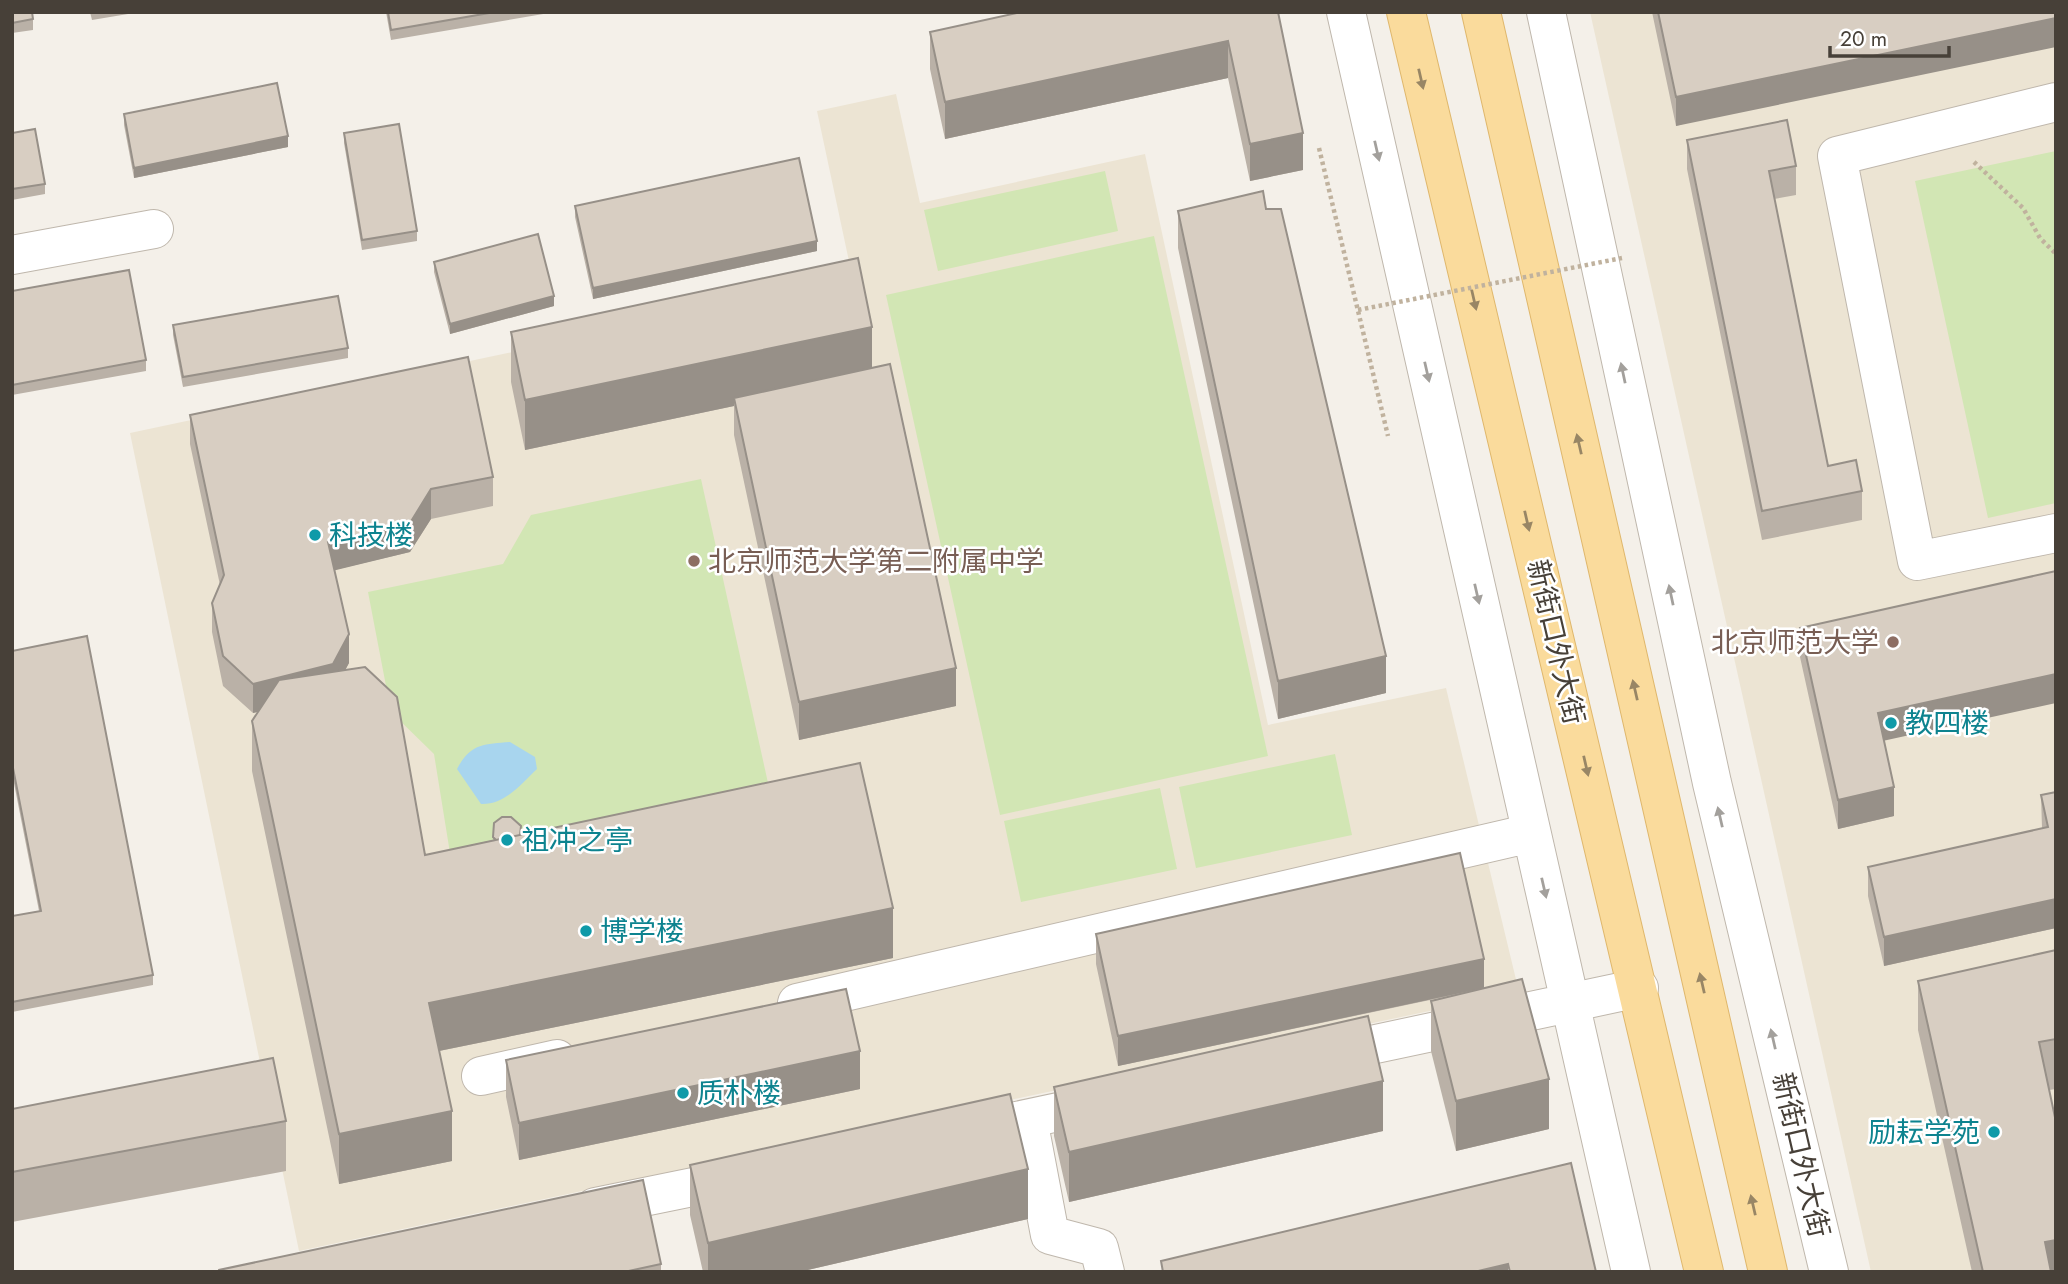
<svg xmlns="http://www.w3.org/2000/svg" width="2068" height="1284" font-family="Jost,'Noto Sans SC',sans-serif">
  <rect width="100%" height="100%" fill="#f4f0e9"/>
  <path fill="#ece4d3" d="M 1590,12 L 2056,12 L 2056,1272 L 1871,1272 Z
    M 896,94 L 920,203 L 1145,154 L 1268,725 L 1446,688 L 1519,992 L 299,1251 L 130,433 L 853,280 L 817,111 Z"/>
  <path fill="#d2e6b4" d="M 2056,151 L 2056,503 L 1988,518 L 1915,181 Z
    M 1105,171 L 1118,231 L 938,271 L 924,210 Z
    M 1154,236 L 1268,756 L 1000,815 L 886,295 Z
    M 701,479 L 768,783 L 450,853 L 434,754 L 391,712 L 368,592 L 503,564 L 531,515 Z
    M 1335,754 L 1352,835 L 1196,868 L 1179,787 Z
    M 1160,788 L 1177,869 L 1021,902 L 1004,821 Z"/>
  <path fill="#a8d5ee" d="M 510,742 L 535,757 L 537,769 C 521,784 505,805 481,804 L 457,769 C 470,744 483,744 510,742 Z"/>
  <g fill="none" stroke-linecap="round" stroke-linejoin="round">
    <g stroke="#bfb7ac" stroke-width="40">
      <path id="minor" d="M 1346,12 L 1631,1272
        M 1546,12 L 1712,783 L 1829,1272
        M 2056,102 L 1837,156 L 1917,561 L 2056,533
        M 12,255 L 154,229
        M 797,1003 L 1531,833
        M 1324,1055 L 1639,988
        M 481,1076 L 557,1059
        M 1028,1119 L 1050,1235 L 1099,1248 L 1105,1272
        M 965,1132 L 1105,1102
        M 595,1207 L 742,1177"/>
    </g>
    <g stroke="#dfb76c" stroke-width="40">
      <path id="major" d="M 1406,12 L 1704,1272
        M 1481,12 L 1768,1272"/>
    </g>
    <path stroke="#c0b29e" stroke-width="4.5" stroke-dasharray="3.5 3.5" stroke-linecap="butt" d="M 1319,148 L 1388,436
      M 1974,162 L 2023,208 L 2040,238 L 2056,254"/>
    <use href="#minor" stroke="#fff" stroke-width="38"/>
    <use href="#major" stroke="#fadb9c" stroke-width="38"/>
    <path stroke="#c0b29e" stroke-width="4.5" stroke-dasharray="3.5 3.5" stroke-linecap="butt" d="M 1358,310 L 1622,258"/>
  </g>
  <path fill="#bab1a7" d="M 12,12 L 33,19 L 33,30 L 12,33 Z
    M 90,12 L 140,12 L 92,20 Z
    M 386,12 L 555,12 L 391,40 Z
    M 1278,12 L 1303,170 L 1250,181 L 1228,78 L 945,139 L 930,69 L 930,32 Z
    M 1652,12 L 2056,12 L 1676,126 Z
    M 124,114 L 288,147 L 134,178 L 124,125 Z
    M 12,133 L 45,184 L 45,194 L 12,200 Z
    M 344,133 L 417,231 L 417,241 L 362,250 L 344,143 Z
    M 1687,140 L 1796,166 L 1796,195 L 1774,199 L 1828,466 L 1862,491 L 1862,520 L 1762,540 L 1687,169 Z
    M 575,206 L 817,251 L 593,299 L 575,217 Z
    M 1266,209 L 1386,693 L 1278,719 L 1178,248 L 1178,211 Z
    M 434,262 L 554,306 L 450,334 L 434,272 Z
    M 12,291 L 146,360 L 146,371 L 12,395 Z
    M 173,325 L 348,348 L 348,358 L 183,387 L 173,335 Z
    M 511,332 L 872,368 L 956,706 L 799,740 L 734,435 L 734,406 L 525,450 L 511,382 Z
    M 190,415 L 493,477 L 493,506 L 431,519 L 410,552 L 334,570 L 349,663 L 345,670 L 425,855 L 493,840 L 494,823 L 521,835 L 893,958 L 439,1051 L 452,1161 L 339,1184 L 252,771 L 252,721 L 258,712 L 253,713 L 223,686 L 212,632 L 212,603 L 220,585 L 190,444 Z
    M 1800,628 L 1884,741 L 1894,816 L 1838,829 L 1800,657 Z
    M 12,651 L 153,975 L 153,985 L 12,1012 L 12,916 L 39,911 L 12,773 Z
    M 2056,792 L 2056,928 L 1884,966 L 1868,896 L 1868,867 L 2042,828 L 2041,795 Z
    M 1096,934 L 1484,988 L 1549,1129 L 1456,1151 L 1431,1051 L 1431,1001 L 1482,989 L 1118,1066 L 1096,964 Z
    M 2056,950 L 2056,1089 L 2049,1090 L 2056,1272 L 1972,1272 L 1918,1030 L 1918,981 Z
    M 506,1060 L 860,1089 L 519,1160 L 506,1097 Z
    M 1054,1087 L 1383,1131 L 1069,1202 L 1054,1136 Z
    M 12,1109 L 286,1121 L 286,1171 L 12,1222 Z
    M 690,1165 L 1028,1219 L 799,1272 L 703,1272 L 690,1215 Z
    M 661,1264 L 661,1272 L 218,1272 Z"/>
  <path fill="#979088" d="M 2056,18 L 2056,47 L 1676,126 L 1676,97 Z
    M 1228,41 L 1228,78 L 945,139 L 945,102 Z
    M 1303,133 L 1303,170 L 1250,181 L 1250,144 Z
    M 288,136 L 288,147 L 134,178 L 134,168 Z
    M 817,241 L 817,251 L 593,299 L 593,288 Z
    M 554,296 L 554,306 L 450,334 L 450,324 Z
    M 872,327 L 872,376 L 734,398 L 734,406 L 525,450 L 525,400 Z
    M 431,489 L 431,519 L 410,552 L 328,572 L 328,542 Z
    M 349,634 L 349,663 L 333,693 L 253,713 L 253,684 Z
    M 1386,656 L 1386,693 L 1278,719 L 1278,681 Z
    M 956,668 L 956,706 L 799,740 L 799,702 Z
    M 2056,674 L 2056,703 L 1878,742 L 1878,713 Z
    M 1894,787 L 1894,816 L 1838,829 L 1838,800 Z
    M 2056,899 L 2056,928 L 1884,966 L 1884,937 Z
    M 893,908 L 893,958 L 429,1053 L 429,1003 Z
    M 1484,959 L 1484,988 L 1118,1066 L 1118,1036 Z
    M 860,1051 L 860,1089 L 519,1160 L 519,1123 Z
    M 1549,1079 L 1549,1129 L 1456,1151 L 1456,1101 Z
    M 1383,1081 L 1383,1131 L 1069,1202 L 1069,1152 Z
    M 452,1111 L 452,1161 L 339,1184 L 339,1134 Z
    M 1028,1169 L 1028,1219 L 799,1272 L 708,1272 L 708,1243 Z
    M 2056,1240 L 2056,1272 L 2045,1272 L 2045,1242 Z
    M 1508,1264 L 1508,1272 L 1474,1272 Z"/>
  <path fill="#d8cec2" stroke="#979088" stroke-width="2" d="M 12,12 L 32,12 L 33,19 L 12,23 Z
    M 388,12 L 495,12 L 391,30 Z
    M 1021,12 L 1278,12 L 1303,133 L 1250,144 L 1228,41 L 945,102 L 930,32 Z
    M 1658,12 L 2056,12 L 2056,18 L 1676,97 Z
    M 277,83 L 288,136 L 134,168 L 124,114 Z
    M 1787,120 L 1796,166 L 1769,171 L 1828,466 L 1856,460 L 1862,491 L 1762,511 L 1687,140 Z
    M 399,124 L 417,231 L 362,240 L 344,133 Z
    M 35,129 L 45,184 L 12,189 L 12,133 Z
    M 799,158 L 817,241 L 593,288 L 575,206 Z
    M 1263,191 L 1266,209 L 1281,209 L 1386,656 L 1278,681 L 1178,211 Z
    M 538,234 L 554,296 L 450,324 L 434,262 Z
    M 858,258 L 872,327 L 525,400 L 511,332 Z
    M 129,270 L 146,360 L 12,385 L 12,291 Z
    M 338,296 L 348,348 L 183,377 L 173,325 Z
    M 468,357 L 493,477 L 431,489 L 410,523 L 328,542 L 349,634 L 333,664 L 253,684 L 223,656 L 212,603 L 224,575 L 190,415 Z
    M 890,364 L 956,668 L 799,702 L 734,398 Z
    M 2056,571 L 2056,674 L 1878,713 L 1894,787 L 1838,800 L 1800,628 Z
    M 87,636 L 153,975 L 12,1002 L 12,916 L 41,911 L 12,763 L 12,651 Z
    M 365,667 L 397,697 L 425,855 L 860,763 L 893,908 L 429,1003 L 452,1111 L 339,1134 L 252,721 L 279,680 Z
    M 2056,792 L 2056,899 L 1884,937 L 1868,867 L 2048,827 L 2041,795 Z
    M 502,817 L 511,817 L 521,826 L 520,835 L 496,840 L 493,837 L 494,823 Z
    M 1460,853 L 1484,959 L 1118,1036 L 1096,934 Z
    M 2056,950 L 2056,1039 L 2039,1042 L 2056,1122 L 2056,1240 L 2045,1242 L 2051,1272 L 1983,1272 L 1918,981 Z
    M 1522,979 L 1549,1079 L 1456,1101 L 1431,1001 Z
    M 846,989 L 860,1051 L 519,1123 L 506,1060 Z
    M 1368,1016 L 1383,1081 L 1069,1152 L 1054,1087 Z
    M 273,1058 L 286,1121 L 12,1172 L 12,1109 Z
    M 1010,1094 L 1028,1169 L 708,1243 L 690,1165 Z
    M 1571,1163 L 1596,1272 L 1510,1272 L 1508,1264 L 1474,1272 L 1163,1272 L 1161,1261 Z
    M 643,1180 L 661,1264 L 624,1272 L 218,1272 L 219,1270 Z"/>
  <defs><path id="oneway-solid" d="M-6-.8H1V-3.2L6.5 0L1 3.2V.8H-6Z" transform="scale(1.75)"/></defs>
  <g fill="#988665">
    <use href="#oneway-solid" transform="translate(1421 79) rotate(77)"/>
    <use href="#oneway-solid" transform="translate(1474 300) rotate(77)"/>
    <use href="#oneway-solid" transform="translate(1579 444) rotate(-103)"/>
    <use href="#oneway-solid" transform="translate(1527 521) rotate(77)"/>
    <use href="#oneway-solid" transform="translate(1635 690) rotate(-103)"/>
    <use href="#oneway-solid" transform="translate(1586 766) rotate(77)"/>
    <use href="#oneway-solid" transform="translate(1702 983) rotate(-103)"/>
    <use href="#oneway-solid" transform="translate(1753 1205) rotate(-103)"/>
  </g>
  <g fill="#a3a09c">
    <use href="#oneway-solid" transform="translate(1377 151) rotate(77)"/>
    <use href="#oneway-solid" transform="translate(1427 372) rotate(77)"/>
    <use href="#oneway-solid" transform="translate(1623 373) rotate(-102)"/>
    <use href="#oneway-solid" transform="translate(1477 594) rotate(77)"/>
    <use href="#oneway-solid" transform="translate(1671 595) rotate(-102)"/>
    <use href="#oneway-solid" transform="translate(1720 817) rotate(-103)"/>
    <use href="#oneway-solid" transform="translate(1544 888) rotate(77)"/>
    <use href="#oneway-solid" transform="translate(1773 1039) rotate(-103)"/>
  </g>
  <g fill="#0f9aa8" stroke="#fff" stroke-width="2.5">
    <circle cx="315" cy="535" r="7"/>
    <circle cx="1891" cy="723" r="7"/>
    <circle cx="507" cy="840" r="7"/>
    <circle cx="586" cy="931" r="7"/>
    <circle cx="683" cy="1093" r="7"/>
    <circle cx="1994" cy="1132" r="7"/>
  </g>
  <g fill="#8d6e63" stroke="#fff" stroke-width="2.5">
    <circle cx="694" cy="561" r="7"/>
    <circle cx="1893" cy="642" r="7"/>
  </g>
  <g text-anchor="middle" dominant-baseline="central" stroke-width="5" stroke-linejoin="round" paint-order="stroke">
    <g font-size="28" fill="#0d838f" stroke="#fff" text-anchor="start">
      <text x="329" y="535">科技楼</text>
      <text x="1905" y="723">教四楼</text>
      <text x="521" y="840">祖冲之亭</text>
      <text x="600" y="931">博学楼</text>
      <text x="697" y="1093">质朴楼</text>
      <text x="1980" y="1132" text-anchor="end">励耘学苑</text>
    </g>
    <g font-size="28" fill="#785e54" stroke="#fff" text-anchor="start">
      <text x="708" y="561">北京师范大学第二附属中学</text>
      <text x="1879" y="642" text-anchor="end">北京师范大学</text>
    </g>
    <g font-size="28" fill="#474038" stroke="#fff">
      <text transform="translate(1556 642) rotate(77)">新街口外大街</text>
      <text transform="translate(1801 1155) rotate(77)">新街口外大街</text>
    </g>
  </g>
  <rect width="2068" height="1284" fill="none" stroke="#474038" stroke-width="28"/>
  <path d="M1830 46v10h119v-10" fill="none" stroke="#474038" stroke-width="3.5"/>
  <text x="1840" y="46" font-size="21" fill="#474038" stroke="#ffffff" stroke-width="5" paint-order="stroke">20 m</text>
</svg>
